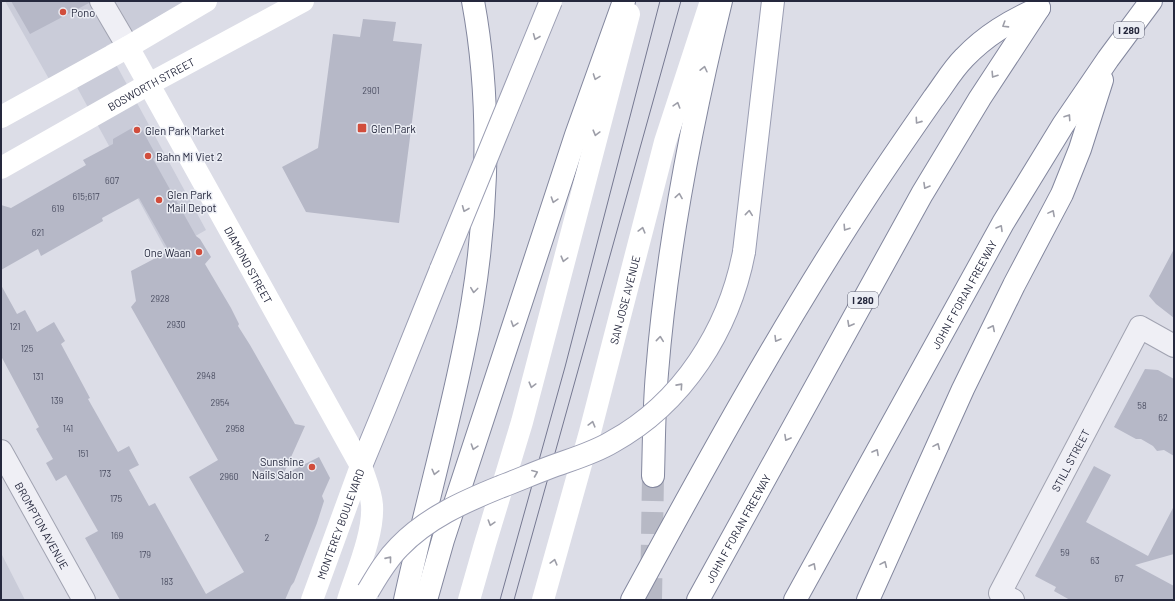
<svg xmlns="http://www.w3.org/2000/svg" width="1175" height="601" font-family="Barlow,sans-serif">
  <rect width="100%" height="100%" fill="#dcdde7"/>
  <path fill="#caccd9" d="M 5,1 L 186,1 L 106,46 L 206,230 L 167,252 L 67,69 L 49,79 Z
    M 1,553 L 25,600 L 1,600 Z"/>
  <path fill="#b6b8c7" d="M 11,1 L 89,1 L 89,3 L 30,34 Z
    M 363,19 L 396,22 L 393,41 L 422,44 L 399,223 L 306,212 L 282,167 L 318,148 L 333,34 L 360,37 Z
    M 139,124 L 157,157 L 153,159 L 196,236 L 200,239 L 211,257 L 205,264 L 231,308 L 239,324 L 238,326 L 250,345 L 295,424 L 305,426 L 283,475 L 319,457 L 330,478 L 322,496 L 324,501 L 317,523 L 294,582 L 291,586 L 285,600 L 120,600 L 85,538 L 98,531 L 66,475 L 56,481 L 46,463 L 53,459 L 36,429 L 39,427 L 1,356 L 1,285 L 17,314 L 25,310 L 37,332 L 54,322 L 65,341 L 61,344 L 90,398 L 88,399 L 118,452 L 129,446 L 139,465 L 129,470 L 149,506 L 155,503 L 206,594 L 244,572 L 189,477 L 218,460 L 131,307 L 136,301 L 131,271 L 169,251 L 139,198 L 102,218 L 103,221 L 41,256 L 38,249 L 1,270 L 1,205 L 11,208 L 86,165 L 83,160 L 113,144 L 113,139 Z
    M 1174,249 L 1174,318 L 1156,304 L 1149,296 Z
    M 1145,369 L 1158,370 L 1174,379 L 1174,456 L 1164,450 L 1157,451 L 1153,446 L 1141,439 L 1136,439 L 1114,427 Z
    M 1094,466 L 1111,475 L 1086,522 L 1148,556 L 1174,506 L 1174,554 L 1135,565 L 1174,586 L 1174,600 L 1070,600 L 1054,591 L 1056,587 L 1035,576 Z"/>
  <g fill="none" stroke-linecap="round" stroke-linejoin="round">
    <path stroke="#b7b9c5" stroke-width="22" stroke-dasharray="22 11" stroke-linecap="butt" d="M 651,600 L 653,476"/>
    <g stroke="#a1a3b1" stroke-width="24">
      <g id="minor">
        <path d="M 101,1 L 128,47"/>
        <path id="s1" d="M 1,451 L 84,600"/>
        <path id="s2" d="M 1013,600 L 1000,593 L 1140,327 L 1174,346"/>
      </g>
    </g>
    <g stroke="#9b9eb3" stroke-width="24">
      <path id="primary" d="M 744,252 L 773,1
        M 361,466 L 385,408 L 441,269"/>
    </g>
    <g stroke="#83879e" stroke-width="24">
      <g id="motorway">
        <path d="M 653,476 C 654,442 654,407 657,373 C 667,247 691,124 721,1"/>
        <path d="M 405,600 C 423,517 446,436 463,353 C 487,241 494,114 473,1"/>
        <path d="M 426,600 L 443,540 L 576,135 L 624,1"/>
        <path d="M 632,600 C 706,464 780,329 865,199 C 887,165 910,132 933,99 C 943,86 952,70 964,58 C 986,35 1010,21 1039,8"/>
        <path id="s7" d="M 698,600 L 922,194 L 980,98 L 1039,8"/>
        <path id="s8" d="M 795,600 L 1003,223 L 1063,125 L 1108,59 L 1151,1"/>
        <path d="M 868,600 L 963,389 L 1014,285 L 1062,194 L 1080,149 L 1102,80"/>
      </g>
    </g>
    <use href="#minor" stroke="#efeff5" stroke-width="22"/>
    <g stroke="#fff" stroke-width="22">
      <path id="s3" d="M 128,47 L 361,466 C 365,479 371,491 372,505 C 374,533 357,572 348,600"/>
      <path d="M 1,117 L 128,47 L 206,1"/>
      <path id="s4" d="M 1,168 L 149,84 L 303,1"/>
      <path id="s5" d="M 312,600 L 361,466"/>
      <path d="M 469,600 L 485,544 L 522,422 L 629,14"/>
      <path id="s6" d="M 543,600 L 590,432 L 665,142 L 711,1"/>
    </g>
    <use href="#primary" stroke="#fff" stroke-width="22"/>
    <use href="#motorway" stroke="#fff" stroke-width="22"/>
    <path stroke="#757891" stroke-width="1" d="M 500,600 L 565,367 L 660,1
      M 514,600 L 681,1"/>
    <g stroke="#9b9eb3" stroke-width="24" stroke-linecap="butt">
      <path id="primary-bridge" d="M 441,269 L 551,1
        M 368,591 C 377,576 386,560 399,547 C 427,518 463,502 500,487 C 516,481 532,474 548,468 C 569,460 592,454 612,442 C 683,403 729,330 744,252"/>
    </g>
    <use href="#primary-bridge" stroke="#fff" stroke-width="22"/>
  </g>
  <defs><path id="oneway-chevron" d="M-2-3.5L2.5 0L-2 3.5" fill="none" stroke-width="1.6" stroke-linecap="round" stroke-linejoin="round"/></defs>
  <g stroke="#9d9ea8">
    <use href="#oneway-chevron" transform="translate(1005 25) rotate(148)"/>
    <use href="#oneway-chevron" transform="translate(536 37) rotate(112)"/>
    <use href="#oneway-chevron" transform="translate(704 69) rotate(-77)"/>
    <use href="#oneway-chevron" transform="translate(994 75) rotate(123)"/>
    <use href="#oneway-chevron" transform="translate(596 77) rotate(110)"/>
    <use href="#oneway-chevron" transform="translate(677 105) rotate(-73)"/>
    <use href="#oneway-chevron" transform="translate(1068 117) rotate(-56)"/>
    <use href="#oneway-chevron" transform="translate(918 121) rotate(125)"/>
    <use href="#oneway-chevron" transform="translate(596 133) rotate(105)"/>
    <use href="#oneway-chevron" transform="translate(926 186) rotate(120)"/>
    <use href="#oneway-chevron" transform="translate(679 196) rotate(-81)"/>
    <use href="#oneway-chevron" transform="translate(554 200) rotate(108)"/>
    <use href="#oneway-chevron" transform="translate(465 209) rotate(112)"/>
    <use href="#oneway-chevron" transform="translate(749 213) rotate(-84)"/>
    <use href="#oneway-chevron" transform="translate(1052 213) rotate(-62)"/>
    <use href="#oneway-chevron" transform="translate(846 228) rotate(123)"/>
    <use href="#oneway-chevron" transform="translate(1000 228) rotate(-60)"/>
    <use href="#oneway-chevron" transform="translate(642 230) rotate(-75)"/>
    <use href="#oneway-chevron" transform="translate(564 259) rotate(105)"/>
    <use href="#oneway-chevron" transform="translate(474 290) rotate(97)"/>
    <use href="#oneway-chevron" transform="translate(514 324) rotate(108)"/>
    <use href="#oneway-chevron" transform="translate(850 324) rotate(119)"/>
    <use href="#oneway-chevron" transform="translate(992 328) rotate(-63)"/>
    <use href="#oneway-chevron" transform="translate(660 339) rotate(-84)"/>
    <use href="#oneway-chevron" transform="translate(777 339) rotate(121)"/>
    <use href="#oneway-chevron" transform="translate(532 385) rotate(105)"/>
    <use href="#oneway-chevron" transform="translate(680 386) rotate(-48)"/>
    <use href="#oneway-chevron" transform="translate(592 424) rotate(-75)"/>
    <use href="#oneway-chevron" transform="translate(787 438) rotate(119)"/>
    <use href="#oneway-chevron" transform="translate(937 446) rotate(-66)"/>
    <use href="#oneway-chevron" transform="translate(474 447) rotate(108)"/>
    <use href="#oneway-chevron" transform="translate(876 452) rotate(-61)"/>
    <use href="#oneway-chevron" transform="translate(435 472) rotate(104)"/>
    <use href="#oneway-chevron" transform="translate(535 473) rotate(-22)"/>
    <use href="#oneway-chevron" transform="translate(491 523) rotate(107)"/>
    <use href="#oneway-chevron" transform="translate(389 559) rotate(-51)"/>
    <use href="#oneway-chevron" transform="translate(554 562) rotate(-75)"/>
    <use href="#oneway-chevron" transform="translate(884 564) rotate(-66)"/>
    <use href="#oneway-chevron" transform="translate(813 566) rotate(-61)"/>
  </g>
  <g fill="#d14d3c" stroke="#ebedf4" stroke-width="1.5">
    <circle cx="63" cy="12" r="4"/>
    <rect x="357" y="123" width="10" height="10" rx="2"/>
    <circle cx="137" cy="130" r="4"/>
    <circle cx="148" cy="156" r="4"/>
    <circle cx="159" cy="200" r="4"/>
    <circle cx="199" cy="252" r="4"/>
    <circle cx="312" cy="467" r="4"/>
  </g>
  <g text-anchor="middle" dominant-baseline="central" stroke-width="3" stroke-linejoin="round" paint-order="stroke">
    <g font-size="9" fill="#494c60">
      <text x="371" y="90">2901</text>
      <text x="112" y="180">607</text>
      <text x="86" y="196">615;617</text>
      <text x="58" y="208">619</text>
      <text x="38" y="232">621</text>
      <text x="160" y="298">2928</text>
      <text x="176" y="324">2930</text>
      <text x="15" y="326">121</text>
      <text x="27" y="348">125</text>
      <text x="206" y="375">2948</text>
      <text x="38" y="376">131</text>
      <text x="57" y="400">139</text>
      <text x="220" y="402">2954</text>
      <text x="1142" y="405">58</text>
      <text x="1163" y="417">62</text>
      <text x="68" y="428">141</text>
      <text x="235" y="428">2958</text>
      <text x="83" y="453">151</text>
      <text x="105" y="473">173</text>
      <text x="229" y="476">2960</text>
      <text x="116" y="498">175</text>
      <text x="117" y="535">169</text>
      <text x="267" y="537">2</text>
      <text x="1065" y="552">59</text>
      <text x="145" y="554">179</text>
      <text x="1095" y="560">63</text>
      <text x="1119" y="578">67</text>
      <text x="167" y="581">183</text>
    </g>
    <g fill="#ebedf4" stroke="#606374" stroke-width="1">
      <rect x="1114" y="22" width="30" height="16" rx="3"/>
      <rect x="848" y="292" width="30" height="16" rx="3"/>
    </g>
    <g font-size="10" font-weight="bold" fill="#25283d">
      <text x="1129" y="30">I 280</text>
      <text x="863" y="300">I 280</text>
    </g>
    <g font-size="11" fill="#25283d" stroke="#ebedf4" text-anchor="start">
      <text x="71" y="12">Pono</text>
      <text x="371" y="128">Glen Park</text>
      <text x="145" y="130">Glen Park Market</text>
      <text x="156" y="156">Bahn Mi Viet 2</text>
      <text x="167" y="194">Glen Park<tspan x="167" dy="13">Mail Depot</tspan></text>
      <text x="191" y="252" text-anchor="end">One Waan</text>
      <text x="304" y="461" text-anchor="end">Sunshine<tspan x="304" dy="13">Nails Salon</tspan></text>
    </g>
    <g font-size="11" fill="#25283d" stroke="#ebedf4">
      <text stroke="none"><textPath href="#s4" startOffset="172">BOSWORTH STREET</textPath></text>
      <text stroke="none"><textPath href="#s3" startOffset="249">DIAMOND STREET</textPath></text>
      <text stroke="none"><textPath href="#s8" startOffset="349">JOHN F FORAN FREEWAY</textPath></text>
      <text stroke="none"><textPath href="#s6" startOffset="311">SAN JOSE AVENUE</textPath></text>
      <text stroke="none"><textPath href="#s2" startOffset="165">STILL STREET</textPath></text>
      <text stroke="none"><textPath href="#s1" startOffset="85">BROMPTON AVENUE</textPath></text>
      <text stroke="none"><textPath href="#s5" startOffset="81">MONTEREY BOULEVARD</textPath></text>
      <text stroke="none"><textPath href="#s7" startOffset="82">JOHN F FORAN FREEWAY</textPath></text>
    </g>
  </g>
  <rect width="1175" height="601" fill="none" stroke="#25283d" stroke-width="4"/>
</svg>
